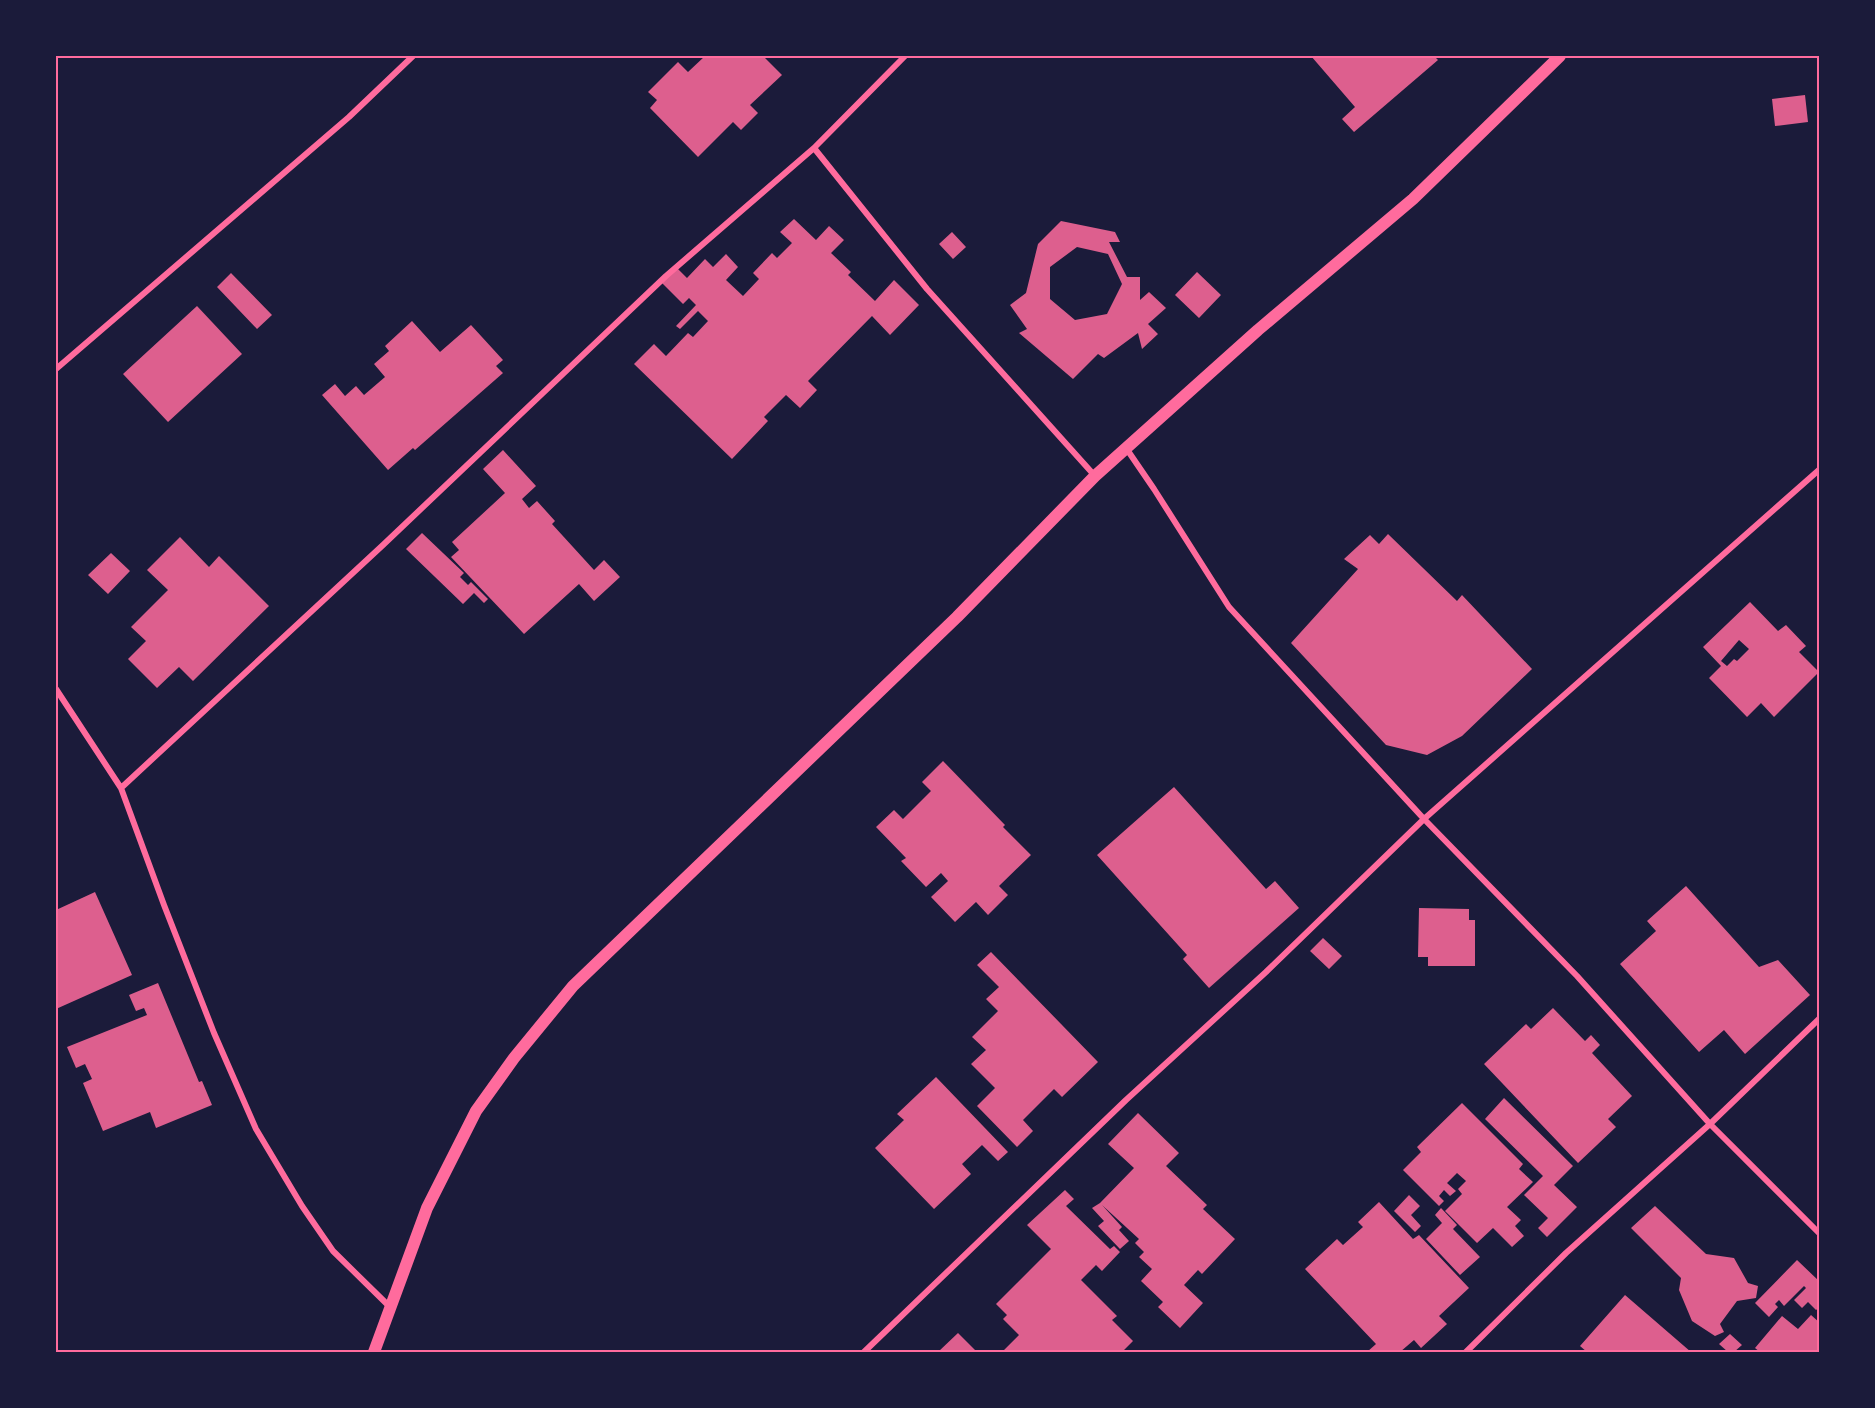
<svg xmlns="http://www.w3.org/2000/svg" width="1875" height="1408" font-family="Montserrat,sans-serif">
  <rect width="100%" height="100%" fill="#1b1b3a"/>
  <path fill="#dd5f8e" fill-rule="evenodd" d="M 705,56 L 763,56 L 782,75 L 750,105 L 758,113 L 741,130 L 733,122 L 698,157 L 650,108 L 657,100 L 648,92 L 678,62 L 688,72 Z
    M 1311,56 L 1434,56 L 1438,60 L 1354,132 L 1342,119 L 1355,107 Z
    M 1805,95 L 1808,122 L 1775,126 L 1772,99 Z
    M 794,219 L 816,240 L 829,226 L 844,240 L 831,253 L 851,272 L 848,275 L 875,301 L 894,280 L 919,305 L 890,335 L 872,316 L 808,381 L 817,390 L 800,408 L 786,395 L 764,417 L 768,421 L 732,459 L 634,364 L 654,344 L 666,356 L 688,333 L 693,337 L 708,321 L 698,311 L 680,329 L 676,326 L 696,305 L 689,298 L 683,304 L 662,283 L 677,268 L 687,278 L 705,259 L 713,267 L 726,254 L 738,267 L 726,280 L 743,296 L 759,279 L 753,273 L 772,253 L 777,258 L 792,243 L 780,232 Z
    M 1061,221 L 1115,232 L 1120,242 L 1109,242 L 1127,277 L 1140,277 L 1140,300 L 1149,292 L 1166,308 L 1148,324 L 1158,334 L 1142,349 L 1138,333 L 1104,358 L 1098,354 L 1073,379 L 1019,333 L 1027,329 L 1010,305 L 1026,293 L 1038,244 ZM 1077,247 L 1108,254 L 1122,284 L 1107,314 L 1075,320 L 1050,299 L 1050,267 Z
    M 952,232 L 966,247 L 953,259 L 939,244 Z
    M 1197,272 L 1221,295 L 1199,318 L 1175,295 Z
    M 231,273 L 272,315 L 257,329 L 217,287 Z
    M 197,306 L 242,354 L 168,422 L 123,374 Z
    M 412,321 L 440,352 L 471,325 L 503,360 L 496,366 L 503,373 L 415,450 L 413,448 L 388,470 L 322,395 L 335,384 L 345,396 L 356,386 L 364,395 L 385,377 L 374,364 L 389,351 L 385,346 Z
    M 503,450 L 536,486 L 522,499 L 529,508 L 537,501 L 555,521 L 552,524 L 594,570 L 604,560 L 620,577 L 594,601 L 579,584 L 524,634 L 451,557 L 459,550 L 452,542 L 505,493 L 483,469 Z
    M 422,533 L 464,573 L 460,577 L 468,585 L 471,582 L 488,599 L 484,603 L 474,593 L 463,604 L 406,549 Z
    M 1388,534 L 1457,601 L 1462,595 L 1532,669 L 1462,736 L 1427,755 L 1386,745 L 1291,643 L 1358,569 L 1344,559 L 1370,535 L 1379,544 Z
    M 180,537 L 209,567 L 219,556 L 269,606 L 193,681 L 179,667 L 157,688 L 128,659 L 146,641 L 131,627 L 168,590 L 147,570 Z
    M 111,553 L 130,571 L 108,594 L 88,575 Z
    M 1750,602 L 1778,631 L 1786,625 L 1806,646 L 1799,652 L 1819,672 L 1774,717 L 1761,703 L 1747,717 L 1709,678 L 1721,666 L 1703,647 ZM 1739,640 L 1749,649 L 1737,661 L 1734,659 L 1727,666 L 1721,661 Z
    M 943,761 L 1005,825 L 1003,827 L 1031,855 L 999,886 L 1008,895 L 988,915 L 976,902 L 955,922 L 931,897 L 948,881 L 941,873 L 926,887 L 901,861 L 906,858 L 876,827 L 894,810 L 903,819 L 931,791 L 922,782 Z
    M 1174,787 L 1266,889 L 1275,881 L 1299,908 L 1209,988 L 1183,959 L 1187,955 L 1097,855 Z
    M 1686,886 L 1759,967 L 1778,960 L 1810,995 L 1745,1054 L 1724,1030 L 1699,1052 L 1620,964 L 1656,931 L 1647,921 Z
    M 95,892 L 132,975 L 56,1009 L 56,910 Z
    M 1419,908 L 1469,909 L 1469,920 L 1475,920 L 1475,966 L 1428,966 L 1428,957 L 1418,957 Z
    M 1323,938 L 1342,956 L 1329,969 L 1310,951 Z
    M 991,952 L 1098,1062 L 1062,1097 L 1054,1089 L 1023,1120 L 1033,1131 L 1017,1147 L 977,1106 L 995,1088 L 971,1064 L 986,1050 L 972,1037 L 998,1011 L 986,999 L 999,987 L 977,965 Z
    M 158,983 L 199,1082 L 202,1081 L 212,1105 L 156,1128 L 150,1112 L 103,1131 L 83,1083 L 92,1079 L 85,1064 L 76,1068 L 67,1047 L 147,1015 L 144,1008 L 136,1011 L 129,995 Z
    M 1553,1008 L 1585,1041 L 1591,1035 L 1600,1045 L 1592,1053 L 1632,1096 L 1608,1119 L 1616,1127 L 1578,1163 L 1484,1064 L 1526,1024 L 1531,1029 Z
    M 936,1077 L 1008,1152 L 998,1161 L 982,1145 L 962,1164 L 971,1174 L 934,1209 L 875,1148 L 904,1120 L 897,1114 Z
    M 1504,1098 L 1573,1166 L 1554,1185 L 1577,1207 L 1547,1237 L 1538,1228 L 1548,1218 L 1524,1195 L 1543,1176 L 1485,1119 Z
    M 1462,1103 L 1523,1164 L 1519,1169 L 1533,1182 L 1507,1207 L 1521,1220 L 1515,1226 L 1524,1236 L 1512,1247 L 1493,1228 L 1477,1243 L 1445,1211 L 1462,1194 L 1458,1189 L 1466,1181 L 1457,1173 L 1447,1183 L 1456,1191 L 1450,1196 L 1444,1190 L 1439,1196 L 1444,1201 L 1439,1206 L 1403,1170 L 1421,1152 L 1417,1147 Z
    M 1138,1113 L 1179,1153 L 1166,1166 L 1207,1205 L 1203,1209 L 1235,1239 L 1202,1274 L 1198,1270 L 1184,1285 L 1203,1303 L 1180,1328 L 1158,1307 L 1163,1302 L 1141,1281 L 1152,1269 L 1139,1257 L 1144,1252 L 1135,1243 L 1139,1239 L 1102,1205 L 1122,1227 L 1119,1230 L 1129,1241 L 1120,1249 L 1098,1226 L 1104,1221 L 1092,1208 L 1100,1203 L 1134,1168 L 1108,1144 Z
    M 1065,1190 L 1074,1199 L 1066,1206 L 1110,1249 L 1114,1246 L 1120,1252 L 1102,1271 L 1096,1265 L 1081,1280 L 1117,1316 L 1112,1320 L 1133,1341 L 1122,1352 L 1004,1352 L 1003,1351 L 1019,1335 L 1003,1319 L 1007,1315 L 996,1304 L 1051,1249 L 1027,1225 Z
    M 1409,1195 L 1420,1206 L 1411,1215 L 1421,1226 L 1415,1232 L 1394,1211 Z
    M 1379,1202 L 1413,1239 L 1419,1235 L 1469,1288 L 1439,1316 L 1447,1324 L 1421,1348 L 1414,1340 L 1400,1352 L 1367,1352 L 1376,1344 L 1305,1269 L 1337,1239 L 1343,1245 L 1363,1227 L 1358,1222 Z
    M 1655,1206 L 1706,1254 L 1734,1258 L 1748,1283 L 1758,1286 L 1756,1298 L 1737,1301 L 1720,1324 L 1724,1332 L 1715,1336 L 1692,1321 L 1679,1290 L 1681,1278 L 1631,1228 Z
    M 1441,1208 L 1457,1225 L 1453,1229 L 1480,1257 L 1460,1275 L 1426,1239 L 1442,1223 L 1435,1215 Z
    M 1797,1260 L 1820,1282 L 1820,1307 L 1816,1310 L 1808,1302 L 1802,1308 L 1794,1300 L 1806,1288 L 1804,1286 L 1784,1306 L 1779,1300 L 1775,1304 L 1778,1307 L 1769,1317 L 1755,1303 Z
    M 1625,1295 L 1691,1352 L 1587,1352 L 1580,1346 Z
    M 1811,1315 L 1820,1323 L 1820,1352 L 1760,1352 L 1755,1348 L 1782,1316 L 1798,1329 Z
    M 958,1333 L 977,1352 L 938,1352 Z
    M 1730,1334 L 1742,1345 L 1734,1352 L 1728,1352 L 1719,1344 Z"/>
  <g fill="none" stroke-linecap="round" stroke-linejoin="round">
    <path stroke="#ff6b9d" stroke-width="6" d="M 814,148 L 927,289 L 1095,476
      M 56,369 L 349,117 L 413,56
      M 1126,448 L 1154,489 L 1229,607 L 1424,819 L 1577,976 L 1710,1124 L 1820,1234
      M 56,689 L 121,788 L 164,905 L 214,1033 L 256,1129 L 302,1206 L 333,1251 L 391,1308
      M 121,788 L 383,545 L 666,276 L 814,148 L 905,56
      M 864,1352 L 1126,1100 L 1266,972 L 1424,819 L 1820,469
      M 1466,1352 L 1566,1253 L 1710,1124 L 1820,1018"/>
    <path stroke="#ff6b9d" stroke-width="12" d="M 374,1352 L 427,1208 L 476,1111 L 514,1058 L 573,986 L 957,617 L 1095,476 L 1258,330 L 1413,199 L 1560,56"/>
  </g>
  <rect width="1875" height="1408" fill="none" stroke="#1b1b3a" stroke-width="114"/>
  <rect x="57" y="57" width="1761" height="1294" fill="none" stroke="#ff6b9d" stroke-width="2"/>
</svg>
